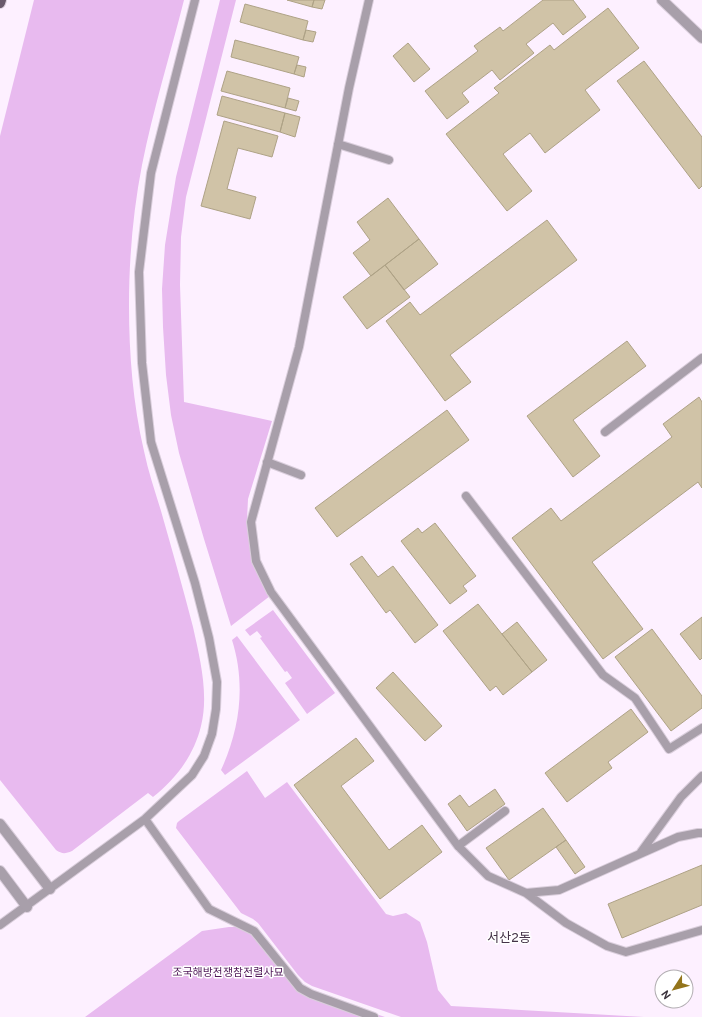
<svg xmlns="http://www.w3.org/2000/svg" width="702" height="1017" font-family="Overpass,'Noto Sans KR',sans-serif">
  <rect width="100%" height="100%" fill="#fdf0ff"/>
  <path fill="#e8baef" d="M 34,0 L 184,0 C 170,55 153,110 142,165 C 133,211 129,259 129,306 C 129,354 133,404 144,451 C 148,471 155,491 161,511 C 172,550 183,588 193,627 C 200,659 209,694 201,726 C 194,755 176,779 153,797 L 148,793 L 72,851 C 65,854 62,854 56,850 L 0,780 L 0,136 Z
    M 220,0 L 236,0 L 186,197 L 181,237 L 180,285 L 184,402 L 272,421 L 248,499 L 247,520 L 252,562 L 270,596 L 231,626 L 204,539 L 179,453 L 171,415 L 166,375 L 163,327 L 162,289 L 165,245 L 176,177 Z
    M 273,610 L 335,693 L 307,714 L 285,683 L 292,678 L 287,671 L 285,672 L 260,638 L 262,637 L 257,631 L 250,636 L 245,630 Z
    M 237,636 L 300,720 L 225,775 L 221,770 C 240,729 246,684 232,640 Z
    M 247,771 L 265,798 L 287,782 L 386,914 L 393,916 L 406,913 L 420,922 L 427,942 L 438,990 L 451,1006 L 644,1017 L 401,1017 L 312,986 L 305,982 L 298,975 L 258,923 L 253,919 L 241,913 L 176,828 L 177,823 L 179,821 Z
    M 229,927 L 254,927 C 273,950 289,977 314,993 L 385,1017 L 85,1017 L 202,931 Z"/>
  <path fill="#d0c3a7" stroke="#aea286" d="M 287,0 L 314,0 L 312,7 Z
    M 314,0 L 325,0 L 322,9 L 312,7 Z
    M 543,0 L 573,0 L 586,17 L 563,35 L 553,23 L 526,44 L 534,53 L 500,80 L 492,70 L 462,93 L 469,102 L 447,119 L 425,91 L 478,51 L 474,46 L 500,27 L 503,31 Z
    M 245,4 L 308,21 L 303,40 L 240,22 Z
    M 608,8 L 639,48 L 585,90 L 600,110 L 545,153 L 530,133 L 503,154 L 532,191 L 507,211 L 446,134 L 499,93 L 494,88 L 550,45 L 554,50 Z
    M 306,30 L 316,32 L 313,42 L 303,40 Z
    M 235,40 L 299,57 L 294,74 L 231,57 Z
    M 408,43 L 430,69 L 414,82 L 393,56 Z
    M 644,61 L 702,137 L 702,186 L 699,189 L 617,81 Z
    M 297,65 L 306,67 L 304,77 L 294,74 Z
    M 227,71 L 290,88 L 285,108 L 221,91 Z
    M 222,96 L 285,113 L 280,132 L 217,115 Z
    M 288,98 L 299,101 L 296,111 L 285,108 Z
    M 285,113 L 300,117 L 295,137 L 280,132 Z
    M 224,121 L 278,136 L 272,157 L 238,148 L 227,189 L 256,197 L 250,219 L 201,206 Z
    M 388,198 L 419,239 L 371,276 L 353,253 L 370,240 L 357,222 Z
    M 547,220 L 577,260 L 450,355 L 471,382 L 445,401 L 386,321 L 410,302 L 420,315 Z
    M 419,239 L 438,264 L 404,290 L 385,265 Z
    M 385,265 L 410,297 L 367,329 L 343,297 Z
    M 627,341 L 646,366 L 573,420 L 600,456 L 573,477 L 527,416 Z
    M 699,397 L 702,402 L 702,488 L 698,482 L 592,562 L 643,629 L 603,659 L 512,538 L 551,508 L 561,521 L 672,437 L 663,424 Z
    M 447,410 L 469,440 L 337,537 L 315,508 Z
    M 435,523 L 476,576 L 463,586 L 467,591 L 450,604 L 401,541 L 418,528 L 422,533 Z
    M 362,556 L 378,577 L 393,566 L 438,625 L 415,643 L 390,610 L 386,613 L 350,564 Z
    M 478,604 L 532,672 L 503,695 L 496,686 L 490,691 L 443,631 Z
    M 702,617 L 702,658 L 700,660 L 680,634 Z
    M 517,622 L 547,660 L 532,672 L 502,634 Z
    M 652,629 L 702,696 L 702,708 L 671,731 L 615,657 Z
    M 393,672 L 442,726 L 425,741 L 376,688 Z
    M 631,709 L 648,732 L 608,762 L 612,768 L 567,802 L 545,773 Z
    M 356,738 L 374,761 L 341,786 L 389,850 L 422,825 L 442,852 L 380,899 L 294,785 Z
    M 495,789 L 505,804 L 467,831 L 448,804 L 460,795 L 469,807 Z
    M 543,808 L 566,840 L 509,880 L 486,848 Z
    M 566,840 L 585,867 L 575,874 L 556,847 Z
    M 702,865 L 702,905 L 622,938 L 608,904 Z"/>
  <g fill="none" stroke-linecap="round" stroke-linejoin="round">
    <g stroke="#dacedc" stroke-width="10">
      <path id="service" d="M 369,0 L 349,88 L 299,347 L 251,522 L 256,561 L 271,592 L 458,846 L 488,876 L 526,893 L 559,890 L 678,837 L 698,833 L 702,833
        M 338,144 L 389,160
        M 605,432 L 702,358
        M 267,462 L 301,475
        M 466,496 L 603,675 L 635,698 L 669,749 L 702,728
        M 145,819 L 209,909 L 254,931 L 300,988 L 311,994 L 374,1017
        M 458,846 L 505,811
        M 641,852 L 681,797 L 702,776
        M 526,893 L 566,923 L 607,946 L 626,952 L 702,930
        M 0,925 L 145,819 L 192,775 L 204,756 L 212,734 L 216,709 L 217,682 L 209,638 L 195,583 L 151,442 L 142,363 L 139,272 L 151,173 L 195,0"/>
    </g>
    <g stroke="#dacedc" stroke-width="12">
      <path id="minor" d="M 662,0 L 702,38
        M 0,824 L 50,889
        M 0,871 L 27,907"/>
    </g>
    <g stroke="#dacedc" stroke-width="12">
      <path id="primary" d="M 0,3 L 1,0"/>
    </g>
    <use href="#service" stroke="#a89faa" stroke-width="8"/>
    <use href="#minor" stroke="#a89faa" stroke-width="10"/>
    <use href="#primary" stroke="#69596c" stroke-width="10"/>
  </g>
  <g text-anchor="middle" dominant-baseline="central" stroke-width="3" stroke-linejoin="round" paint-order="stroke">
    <g font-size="11" fill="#4f1758" stroke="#fff">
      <text x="228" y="973">조국해방전쟁참전렬사묘</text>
    </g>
    <g font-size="13" fill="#453348" stroke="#fff">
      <text x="509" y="939">서산2동</text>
    </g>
  </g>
  <g transform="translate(674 989) rotate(234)"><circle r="19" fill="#ffffff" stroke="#b1adb1"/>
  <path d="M0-3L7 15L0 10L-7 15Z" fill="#93741b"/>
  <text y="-6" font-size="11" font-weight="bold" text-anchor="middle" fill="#3b333d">N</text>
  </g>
</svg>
